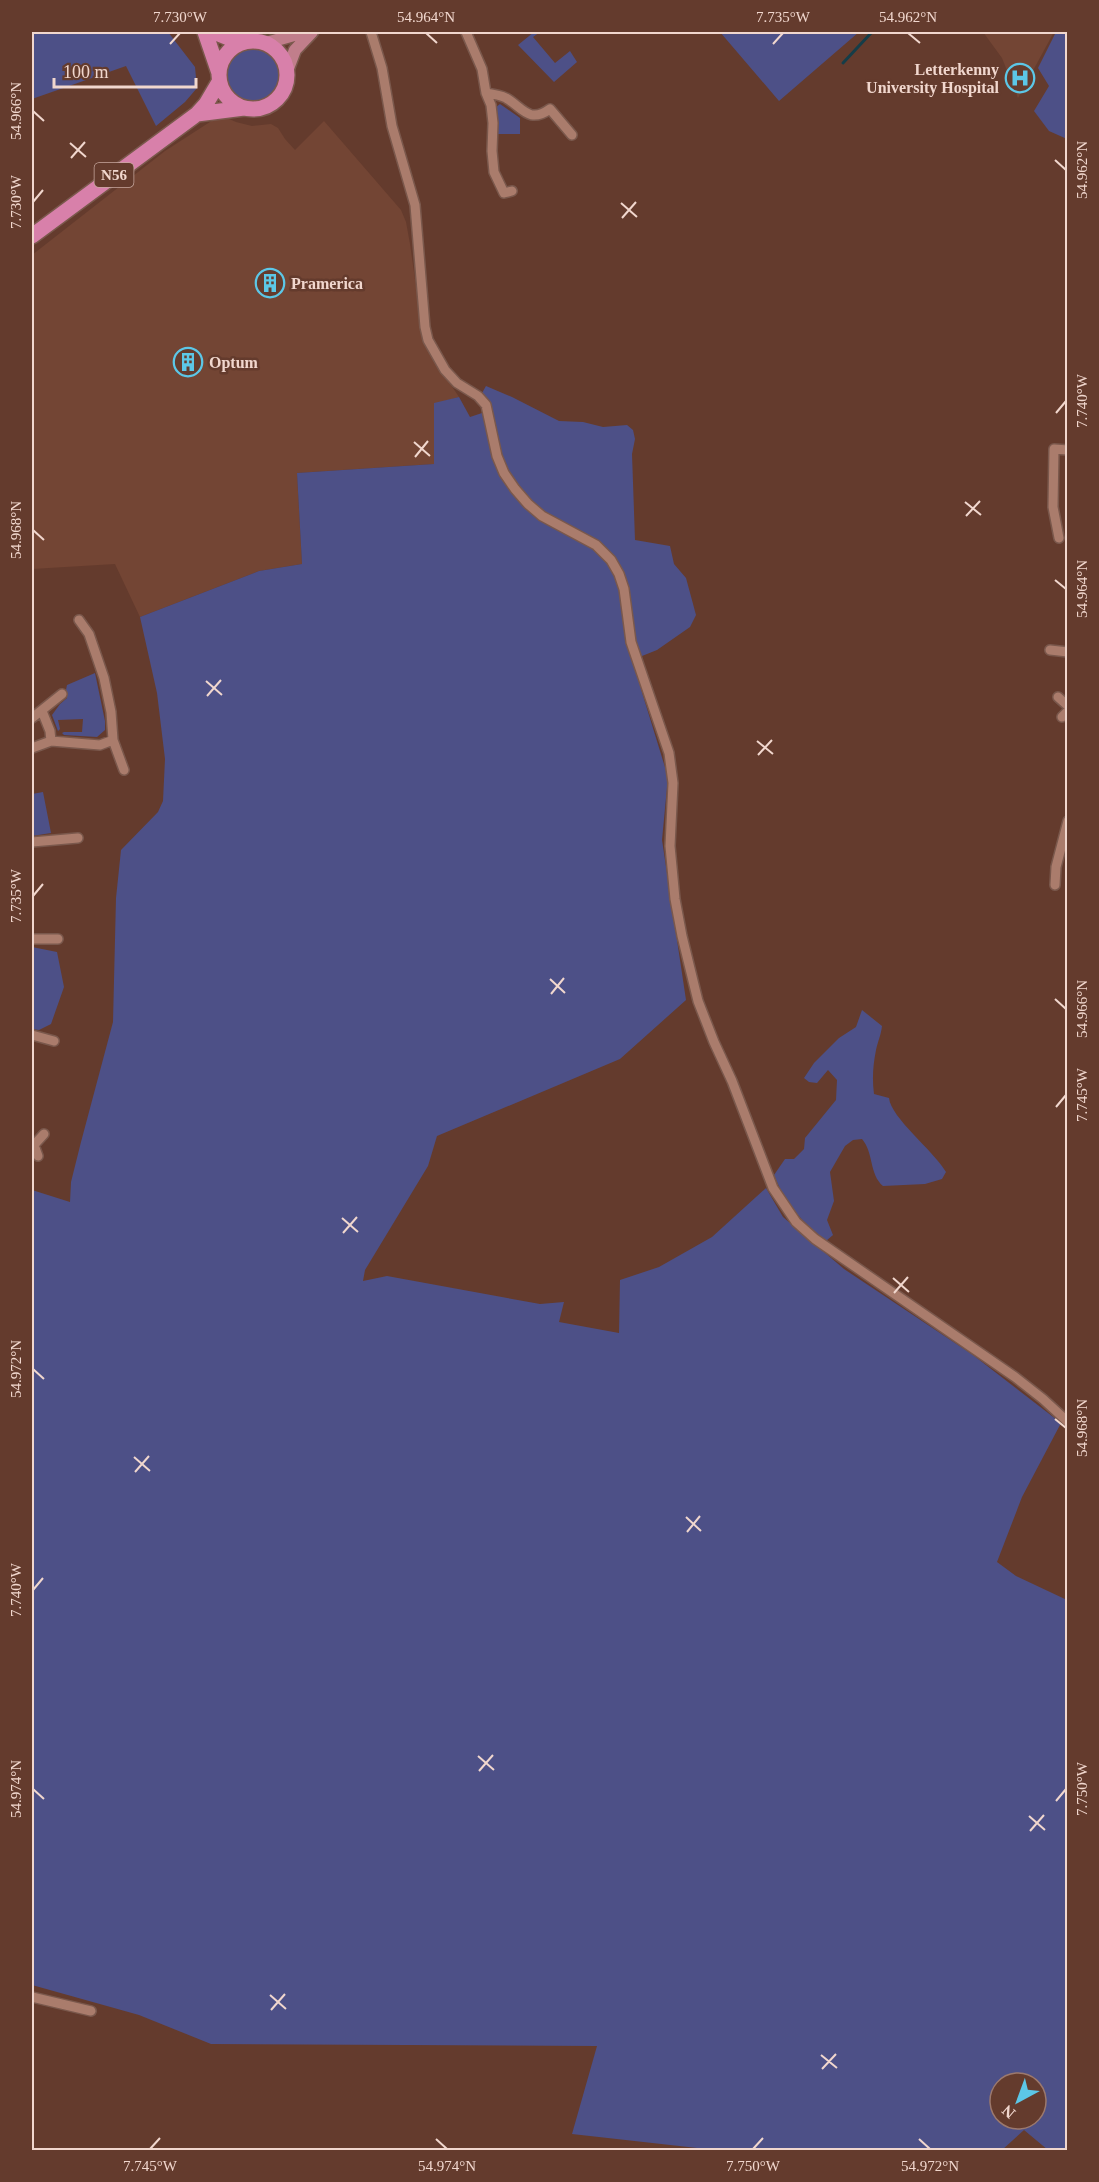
<svg xmlns="http://www.w3.org/2000/svg" width="1099" height="2182" font-family="Georgia,serif">
  <rect width="100%" height="100%" fill="#643b2d"/>
  <path fill="#734534" d="M 983,32 L 1054,32 L 1018,98 L 1002,58 Z
    M 227,118 L 236,122 L 252,126 L 271,124 L 278,128 L 285,139 L 295,150 L 324,121 L 401,210 L 406,222 L 410,244 L 423,336 L 431,355 L 459,397 L 434,404 L 434,464 L 297,473 L 302,564 L 259,571 L 140,617 L 115,564 L 32,569 L 32,255 L 165,151 L 213,120 Z"/>
  <path fill="#4d5087" fill-rule="evenodd" d="M 32,32 L 168,32 L 195,67 L 197,88 L 185,102 L 156,126 L 126,66 L 32,99 Z
    M 534,32 L 540,32 L 533,37 L 555,63 L 570,51 L 577,62 L 554,82 L 518,45 Z
    M 720,32 L 859,32 L 779,101 Z
    M 1056,32 L 1067,32 L 1067,139 L 1049,131 L 1034,111 L 1049,86 L 1038,68 Z
    M225 74a28 28 0 1 1 56 0a28 28 0 1 1-56 0Z
    M 500,104 L 520,118 L 520,134 L 497,134 L 495,108 Z
    M 486,386 L 512,397 L 559,421 L 583,422 L 603,427 L 627,425 L 633,430 L 635,439 L 632,454 L 635,540 L 670,546 L 674,564 L 686,578 L 696,615 L 690,627 L 657,650 L 637,658 L 641,689 L 668,777 L 662,840 L 686,1000 L 620,1059 L 437,1136 L 428,1166 L 365,1270 L 363,1281 L 387,1276 L 540,1304 L 564,1302 L 559,1322 L 619,1333 L 620,1280 L 659,1267 L 712,1237 L 766,1188 L 783,1217 L 844,1269 L 973,1355 L 1061,1423 L 1022,1497 L 997,1562 L 1016,1576 L 1067,1600 L 1067,2150 L 1048,2150 L 1024,2130 L 1002,2150 L 715,2150 L 572,2134 L 597,2046 L 211,2044 L 139,2015 L 32,1985 L 32,1190 L 70,1202 L 71,1182 L 81,1142 L 113,1022 L 116,898 L 121,850 L 158,812 L 163,801 L 165,759 L 157,693 L 140,617 L 259,571 L 302,564 L 297,473 L 434,464 L 434,403 L 459,397 L 470,417 L 482,413 L 497,469 L 504,468 L 494,419 L 482,393 ZM 1000,2083 L 1036,2083 L 1036,2119 L 1000,2119 Z
    M 95,673 L 105,721 L 105,730 L 97,737 L 64,735 L 62,733 L 64,732 L 82,732 L 83,719 L 58,720 L 60,729 L 58,731 L 52,715 L 60,704 L 67,698 L 65,695 L 67,685 Z
    M 43,792 L 51,833 L 32,836 L 32,794 Z
    M 32,947 L 57,952 L 64,987 L 51,1024 L 39,1030 L 32,1029 Z
    M 862,1010 L 882,1026 C 881,1035 878,1041 876,1050 C 873,1065 872,1079 874,1094 L 889,1098 C 891,1118 933,1150 946,1172 L 942,1179 L 925,1184 L 883,1186 C 869,1174 874,1153 862,1139 L 853,1140 L 845,1146 L 830,1172 L 834,1201 L 827,1220 L 833,1235 L 826,1241 C 800,1219 787,1207 774,1175 L 785,1159 L 794,1159 L 804,1149 L 805,1138 L 836,1100 L 837,1080 L 828,1070 L 817,1083 L 809,1082 L 804,1078 L 814,1063 L 839,1038 L 856,1027 Z"/>
  <g fill="none" stroke-linecap="round" stroke-linejoin="round">
    <path stroke="#153d48" stroke-width="3" d="M 843,63 L 872,32"/>
    <g stroke="#7a584c" stroke-width="12">
      <path id="minor" d="M 371,32 L 382,68 L 392,126 L 415,205 L 425,327 L 428,340 L 445,370 L 457,383 L 478,396 L 486,405 L 497,456 L 504,473 L 515,489 L 528,504 L 542,516 L 596,545 L 611,560 L 619,574 L 624,589 L 631,642 L 669,753 L 673,783 L 670,846 L 675,899 L 682,936 L 698,1001 L 714,1042 L 732,1081 L 773,1188 L 796,1222 L 815,1239 L 1015,1377 L 1043,1399 L 1068,1422
        M 466,32 L 482,69 L 486,93 C 493,94 500,95 506,98 C 523,108 529,124 550,109 L 572,135
        M 486,93 L 491,105 L 493,123 L 492,151 L 494,172 L 504,193 L 512,191
        M 1059,538 L 1053,507 L 1054,449 L 1068,450
        M 79,620 L 89,634 L 104,678 L 111,712 L 113,740 L 124,770
        M 1050,650 L 1068,652
        M 1058,697 L 1068,706
        M 42,711 L 50,731 L 51,741
        M 1062,717 L 1068,711
        M 32,718 L 62,694
        M 32,748 L 51,741 L 100,745 L 113,740
        M 32,842 L 78,838
        M 1055,885 L 1056,867 L 1068,821
        M 32,939 L 58,939
        M 32,1035 L 54,1041
        M 32,1144 L 34,1145 L 38,1156
        M 34,1145 L 44,1134
        M 32,1997 L 91,2011"/>
    </g>
    <g stroke="#7a584c" stroke-width="15">
      <path id="secondary" d="M 266,43 L 305,32
        M 287,71 L 295,50 L 312,32"/>
    </g>
    <g stroke="#7a584c" stroke-width="18">
      <path id="primary" d="M 205,32 L 219,73
        M 214,32 L 231,39 L 245,41
        M219 75a34 34 0 1 1 68 0a34 34 0 1 1-68 0Z
        M 197,114 L 244,108
        M 32,236 L 197,114 L 206,104 L 219,82"/>
    </g>
    <use href="#minor" stroke="#aa7c6c" stroke-width="9"/>
    <use href="#secondary" stroke="#c17e8b" stroke-width="12"/>
    <use href="#primary" stroke="#d880aa" stroke-width="15"/>
  </g>
  <path fill="none" stroke="#f1d7ce" stroke-width="2" d="M 426,33 L 437,43M 908,33 L 920,43M 170,44 L 180,33M 773,44 L 783,33M 33,111 L 44,121M 70,143 L 86,157M 71,158 L 85,142M 1055,160 L 1066,170M 33,202 L 43,190M 621,203 L 637,217M 622,218 L 636,202M 1056,413 L 1066,401M 414,442 L 430,456M 415,457 L 428,441M 965,502 L 981,515M 966,516 L 980,501M 33,530 L 44,540M 1055,580 L 1066,589M 206,681 L 222,695M 207,696 L 221,680M 757,741 L 773,754M 758,755 L 772,740M 33,896 L 43,884M 550,979 L 565,993M 551,994 L 564,978M 1055,999 L 1066,1009M 1056,1107 L 1066,1095M 342,1218 L 358,1232M 343,1233 L 357,1217M 893,1278 L 909,1292M 894,1293 L 908,1277M 33,1369 L 44,1379M 1055,1419 L 1066,1428M 134,1457 L 150,1471M 135,1472 L 149,1456M 686,1517 L 701,1531M 687,1532 L 700,1516M 33,1590 L 43,1578M 478,1756 L 494,1770M 479,1771 L 493,1755M 33,1789 L 44,1799M 1056,1801 L 1066,1789M 1029,1816 L 1045,1830M 1030,1831 L 1044,1815M 270,1995 L 286,2009M 271,2010 L 285,1994M 821,2055 L 837,2068M 822,2069 L 836,2054M 436,2139 L 447,2149M 919,2139 L 930,2149M 150,2149 L 160,2138M 753,2149 L 763,2138"/>
  <defs>
    <g id="hospital-ring" transform="scale(1.5)"><circle r="9.5" fill="#643b2d" stroke="#5cc7e7" stroke-width="1.5"/><path d="M-5-5h3v3.5h4V-5h3V5h-3V1.5h-4V5h-3Z" fill="#5cc7e7"/></g>
    <g id="building-ring" transform="scale(1.5)"><circle r="9.5" fill="#643b2d" stroke="#5cc7e7" stroke-width="1.5"/><path d="M-4-6H4V6H1V3H-1V6H-4ZM-2.5-4.3h1.7v1.8h-1.7ZM.8-4.3h1.7v1.8H.8ZM-2.5-1h1.7V.8h-1.7ZM.8-1h1.7V.8H.8Z" fill="#5cc7e7"/></g>
  </defs>
  <g fill-rule="evenodd">
    <use href="#hospital-ring" x="1020" y="78"/>
    <use href="#building-ring" x="270" y="283"/>
    <use href="#building-ring" x="188" y="362"/>
  </g>
  <g text-anchor="middle" dominant-baseline="central" stroke-width="5" stroke-linejoin="round" paint-order="stroke">
    <rect fill="#643b2d" stroke="#c7a89e" stroke-width="1.5" x="94.5" y="163" width="39" height="24" rx="4.5"/>
    <g font-size="15" font-weight="bold" fill="#f1d7ce">
      <text x="114" y="175">N56</text>
    </g>
    <g font-size="16" font-weight="bold" fill="#f1d7ce" stroke="#643b2d" text-anchor="start">
      <text x="999" y="69" text-anchor="end">Letterkenny<tspan x="999" dy="18">University Hospital</tspan></text>
      <text x="291" y="283">Pramerica</text>
      <text x="209" y="362">Optum</text>
    </g>
  </g>
  <rect width="1099" height="2182" fill="none" stroke="#643b2d" stroke-width="66"/>
  <g transform="translate(1018 2101) rotate(221)"><circle r="28" fill="#643b2d" stroke="#9c796d" stroke-width="1.5"/>
  <path d="M0-4.5L10 22L0 15L-10 22Z" fill="#5cc7e7"/>
  <text y="-9" font-size="16" font-weight="bold" text-anchor="middle" fill="#f1d7ce">N</text>
  </g>
  <path d="M54 78v9h142v-9" fill="none" stroke="#f1d7ce" stroke-width="3"/>
  <text x="63" y="78" font-size="18" fill="#f1d7ce" stroke="#643b2d" stroke-width="4.5" paint-order="stroke">100 m</text>
  <rect x="33" y="33" width="1033" height="2116" fill="none" stroke="#f1d7ce" stroke-width="2"/>
  <g font-size="15" text-anchor="middle" fill="#f1d7ce">
    <text x="180" y="22">7.730°W</text>
    <text x="426" y="22">54.964°N</text>
    <text x="783" y="22">7.735°W</text>
    <text x="908" y="22">54.962°N</text>
    <text transform="translate(16 111) rotate(-90)" y="5">54.966°N</text>
    <text transform="translate(1082 170) rotate(-90)" y="5">54.962°N</text>
    <text transform="translate(16 202) rotate(-90)" y="5">7.730°W</text>
    <text transform="translate(1082 401) rotate(-90)" y="5">7.740°W</text>
    <text transform="translate(16 530) rotate(-90)" y="5">54.968°N</text>
    <text transform="translate(1082 589) rotate(-90)" y="5">54.964°N</text>
    <text transform="translate(16 896) rotate(-90)" y="5">7.735°W</text>
    <text transform="translate(1082 1009) rotate(-90)" y="5">54.966°N</text>
    <text transform="translate(1082 1095) rotate(-90)" y="5">7.745°W</text>
    <text transform="translate(16 1369) rotate(-90)" y="5">54.972°N</text>
    <text transform="translate(1082 1428) rotate(-90)" y="5">54.968°N</text>
    <text transform="translate(16 1590) rotate(-90)" y="5">7.740°W</text>
    <text transform="translate(16 1789) rotate(-90)" y="5">54.974°N</text>
    <text transform="translate(1082 1789) rotate(-90)" y="5">7.750°W</text>
    <text x="150" y="2171">7.745°W</text>
    <text x="447" y="2171">54.974°N</text>
    <text x="753" y="2171">7.750°W</text>
    <text x="930" y="2171">54.972°N</text>
  </g>
</svg>
